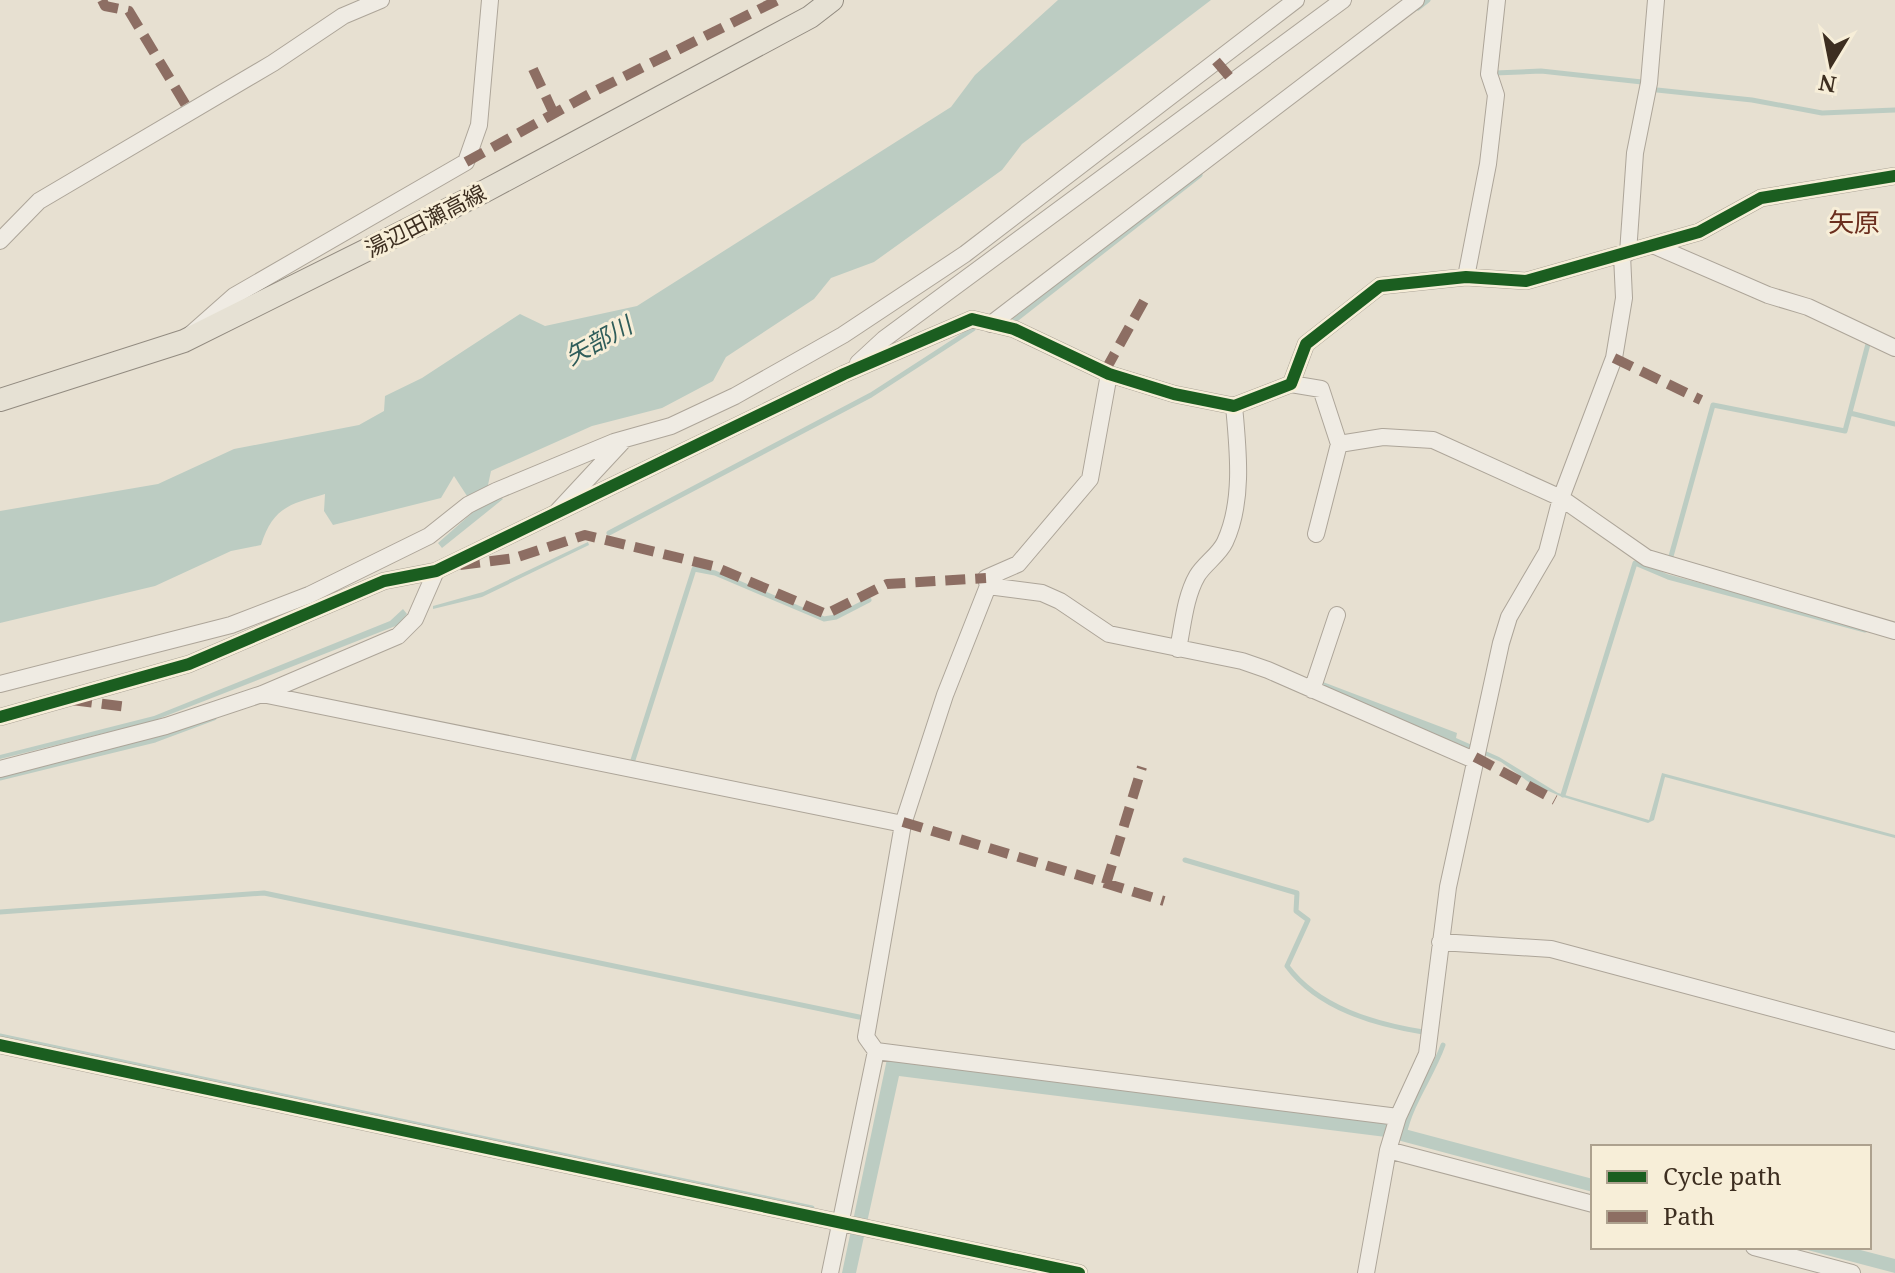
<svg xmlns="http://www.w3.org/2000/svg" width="1895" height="1273" font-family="'Noto Serif','Noto Sans JP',serif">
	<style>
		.water { fill: #bcccc2 }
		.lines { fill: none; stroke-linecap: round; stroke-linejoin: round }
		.stream { stroke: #bcccc2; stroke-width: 5 }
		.minor-casing { stroke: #ada599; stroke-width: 18 }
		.major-casing { stroke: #928b80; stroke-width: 24 }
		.minor { stroke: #efebe3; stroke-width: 16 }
		.major { stroke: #e6e1d4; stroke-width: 22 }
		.quiet { stroke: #8d6e63; stroke-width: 10; stroke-dasharray: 20 10; stroke-linecap: butt }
		.cycleway-casing { stroke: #f7eed8; stroke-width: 17 }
		.cycleway { stroke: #1b5e20; stroke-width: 12 }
		.labels { text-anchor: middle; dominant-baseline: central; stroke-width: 6; stroke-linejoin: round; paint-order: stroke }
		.street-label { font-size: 22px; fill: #3d2e20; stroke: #f7eed8 }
		.water-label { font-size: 24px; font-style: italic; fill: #2f5d5a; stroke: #f7eed8 }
		.quarter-label { font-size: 26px; fill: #6b2e1e; stroke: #f7eed8 }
	</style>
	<rect width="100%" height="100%" fill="#e7e0d1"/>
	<!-- water -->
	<path class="water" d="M1058,0h153l-189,144 -20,26 -128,92 -43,16 -17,21 -88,58 -13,24 -51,27 -70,18 -101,45 -3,14 15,14 -61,49 -4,-5 34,-30 -5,-17 -13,-20 -13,22 -108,27 -9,-14 1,-17c-35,10 -52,13 -64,51l-30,6 -76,35 -155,37v-112l158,-27 76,-35 125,-24 25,-14 1,-15 37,-18 98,-64 25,12 92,-20 314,-199 24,-32z
		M588,542l1,3 -107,52 -49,12v-3l50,-14z
		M403,609l4,5 -9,11 -245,96 -153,38v-4l154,-39 236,-95z
		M1323,682l134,51 -1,5 43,19 59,36 91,27 13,-47 233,62v3l-230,-61 -11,43 -6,3 -88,-27 -30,-13 -29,-21 -179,-76z
		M887,1059l495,64 211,56v13l-207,-55 -487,-61 -43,197h-14z
		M1796,1247h53l46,12v14z"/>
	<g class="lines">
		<!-- stream -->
		<path class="stream" d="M1418,8l10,-8
			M1495,73l46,-2 101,11
			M1657,90l95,10 70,13 73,-3
			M1015,320l185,-145
			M1850,413l45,11
			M609,533l262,-138 102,-66
			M1670,560l43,-155 132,26 23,-87
			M633,760l61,-191 21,4 109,46 12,-2 33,-17
			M0,778l155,-38 59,-22
			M1563,795l72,-232 33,14 197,53
			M1185,860l112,33 -1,18 12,9 -21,46c31,42 87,58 136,66
			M0,912l264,-19 595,124
			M0,1036l812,172
			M1404,1135c7,-33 28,-59 39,-90"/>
		<defs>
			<path id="minor" d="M0,241l39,-40 234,-138 70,-47 38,-16
				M1655,246l113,49 40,12 87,41
				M1628,253l7,-100 14,-70 7,-83
				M1466,277l22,-113 8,-69 -7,-21 8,-74
				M991,324l425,-324
				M191,334l43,-38 232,-134 13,-37 11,-125
				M858,363l26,-24 459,-339
				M1291,384l15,-40 74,-58 86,-9 60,4 173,-49 62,-34 134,-22
				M556,513l66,-71
				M1316,534l23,-90
				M988,586l54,7 18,8 49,33 133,27 26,9 206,90
				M1178,649c5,-24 7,-52 19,-73 7,-12 22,-21 28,-34 19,-41 13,-93 9,-136
				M0,684l231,-59 78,-30 120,-59 39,-31 28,-14 118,-49 57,-16 64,-30 108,-61 122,-81 331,-254
				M1312,690l25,-75
				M262,694l641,130
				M0,717l189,-53 195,-83 52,-10 408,-197 128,-55 42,10 95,45 65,20 60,12 57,-22 30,5 18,55 44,-7 50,3 128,58 86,60 248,73
				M0,769l166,-43 96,-32 136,-58 17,-17 21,-48
				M1440,942l111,7 344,92
				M0,1045l1079,228
				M876,1051l522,66
				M1388,1150l205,54
				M1754,1247l98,26
				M830,1273l46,-222 -10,-14 37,-213 42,-129 43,-109 -2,-8 32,-14 72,-85 19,-105
				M1366,1273l22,-123 10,-33 29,-63 21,-167 53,-244 8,-26 38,-65 14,-54 53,-140 10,-60 -2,-43"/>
			<path id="major" d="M0,400l184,-59 301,-150 325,-174 22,-17"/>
		</defs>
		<!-- minor casing -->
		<use href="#minor" class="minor-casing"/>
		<!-- major casing -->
		<use href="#major" class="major-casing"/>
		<!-- minor -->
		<use href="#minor" class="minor"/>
		<!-- major -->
		<use href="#major" class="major"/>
		<!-- quiet -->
		<path class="quiet" d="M102,0l3,6 24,5 61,101
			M1216,61l18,21
			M533,69l21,45
			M466,162l129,-71 183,-91
			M1614,358l87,42
			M1105,371l40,-72
			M460,565l55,-7 70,-23 128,31 113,48 61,-30 99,-6
			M72,700l56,7
			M1475,757l80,43
			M903,822l261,79
			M1106,884l36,-117"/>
		<defs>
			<path id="cycleway" d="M0,717l189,-53 195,-83 52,-10 408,-197 128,-55 42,10 95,45 65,20 60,12 57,-22 15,-40 74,-58 86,-9 60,4 173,-49 62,-34 134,-22
				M0,1045l1079,228"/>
		</defs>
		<!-- cycleway casing -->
		<use href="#cycleway" class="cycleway-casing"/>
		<!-- cycleway -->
		<use href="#cycleway" class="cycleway"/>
	</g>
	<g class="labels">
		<!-- street labels -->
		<g class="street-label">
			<text transform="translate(425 220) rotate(-27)">湯辺田瀬高線</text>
		</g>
		<!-- water labels -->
		<g class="water-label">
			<text transform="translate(598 340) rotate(-29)">矢部川</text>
		</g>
		<!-- quarter labels -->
		<g class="quarter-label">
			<text x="1854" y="222">矢原</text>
		</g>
	</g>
	<!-- legend -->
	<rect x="1591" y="1145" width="280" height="104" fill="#f7eed8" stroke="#ada18e" stroke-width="2"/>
	<rect x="1607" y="1171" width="40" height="12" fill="#1b5e20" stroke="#ada18e" stroke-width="2"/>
	<text x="1663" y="1185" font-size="24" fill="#3d2e20">Cycle path</text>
	<rect x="1607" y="1211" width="40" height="12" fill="#8d6e63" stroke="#ada18e" stroke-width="2"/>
	<text x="1663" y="1225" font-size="24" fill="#3d2e20">Path</text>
	<!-- north arrow -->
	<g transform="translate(1831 64) rotate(190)" stroke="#f7eed8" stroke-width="6" paint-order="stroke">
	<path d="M0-6L14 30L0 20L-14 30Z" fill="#3d2e20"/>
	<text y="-12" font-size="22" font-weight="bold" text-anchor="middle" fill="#3d2e20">N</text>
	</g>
</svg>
